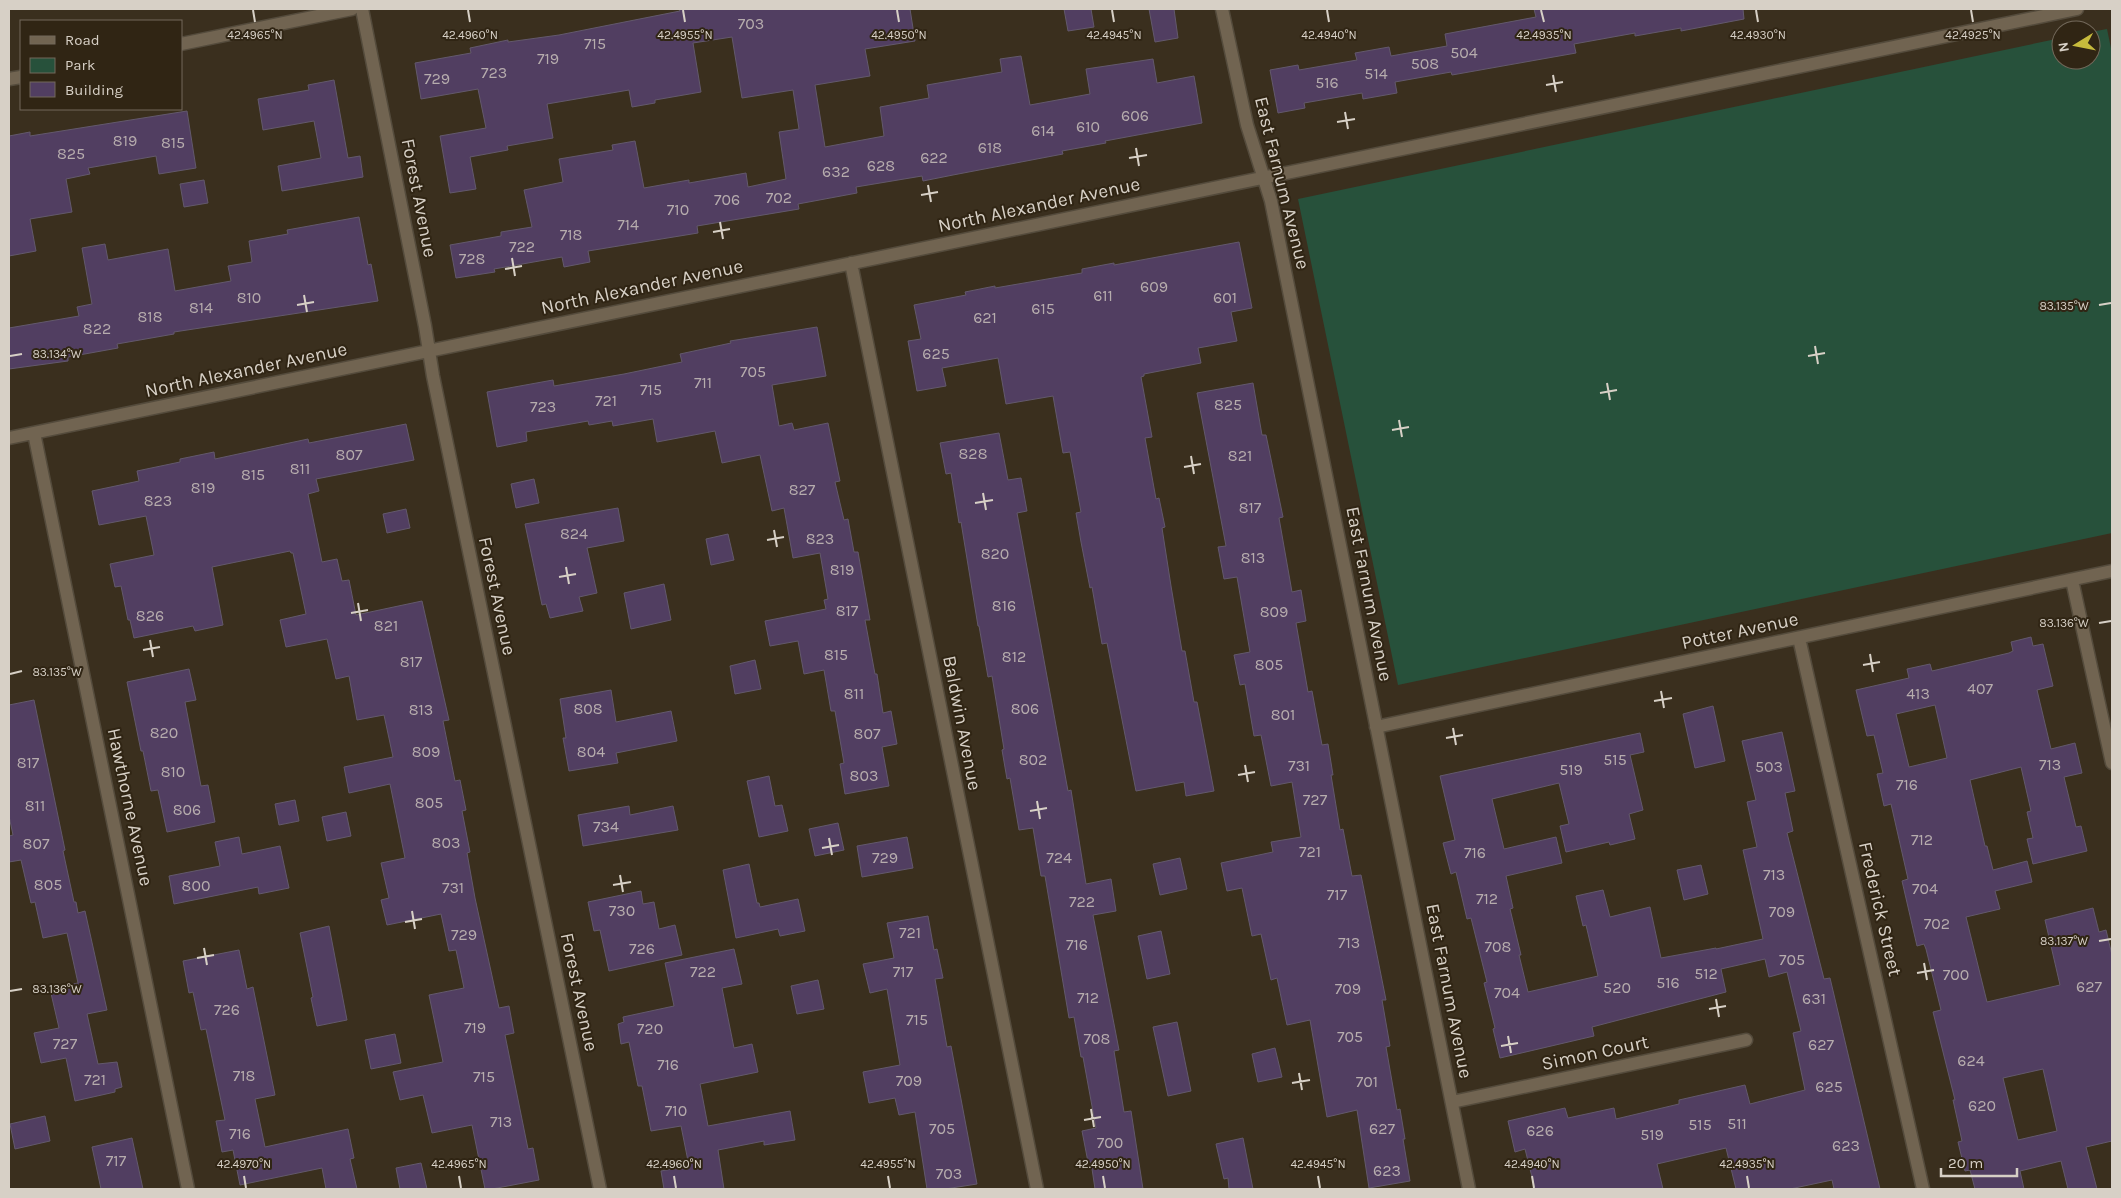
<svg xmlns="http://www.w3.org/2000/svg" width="2121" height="1198" font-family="Karla,sans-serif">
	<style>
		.green { fill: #27513b }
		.building { fill: #513e61; stroke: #63596c; fill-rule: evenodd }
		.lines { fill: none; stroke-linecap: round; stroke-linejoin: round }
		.minor-casing { stroke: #544b3c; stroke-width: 15 }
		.minor { stroke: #716451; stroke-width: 12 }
		.ticks { fill: none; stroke: #d7d0c6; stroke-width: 2 }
		.labels { text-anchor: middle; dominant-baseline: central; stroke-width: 4; stroke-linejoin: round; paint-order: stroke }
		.number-label { font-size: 16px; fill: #b6acad }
		.street-label { font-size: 19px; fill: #d7d0c6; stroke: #302514 }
		.ticks-label { font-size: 12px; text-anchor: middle; fill: #d7d0c6; stroke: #302514; stroke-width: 4; stroke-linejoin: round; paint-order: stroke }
	</style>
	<rect width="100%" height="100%" fill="#3a2f1e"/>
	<!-- green -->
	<path class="green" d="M2107,29l5,24v480l-714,152 -100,-486 763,-161v22h30v-28z"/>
	<!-- building -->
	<path class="building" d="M679,9h231l5,32 -50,8 5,27 -55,9 10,62 59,-11 -4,-29 49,-9 -2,-13 75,-13 -2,-13 21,-3 9,49 60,-11 -4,-25 67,-10 4,24 37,-7 8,47 -97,18 1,2 -44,8 1,3 -110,21 -30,6 -1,-5 -66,11 1,6 -59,11 1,5 -102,17 1,7 -110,18 2,11 -26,5 -2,-10 -68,12 1,3 -39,6 -6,-33 51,-9v-4l31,-5 -8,-37 39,-8 -4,-23 54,-9 -1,-5 23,-4 9,47 45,-8v3l57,-10 2,14 38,-8 -7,-47 20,-3 -6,-39 -51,8 -10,-61 -39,6 8,49 -46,8v3l-23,4 -3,-17 -82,14 6,34 -46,8 1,4 -38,7 6,32 -26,4 -10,-57 46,-8 -8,-39 -57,10 -6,-36 56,-10 -1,-5 38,-8v2l51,-7 121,-24z
		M1064,9h27l3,18 -26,4z
		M1149,9h25l4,29 -23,4z
		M1534,9h209l1,10 -63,12v-3l-46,8v-3l-61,11 2,9 -124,22 -1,-3 -56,10 2,11 -34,6 -1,-6 -58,10 1,5 -27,5 -8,-43 28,-5 1,5 58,-10 -2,-7 34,-6 2,9 56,-10 -2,-12 91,-17z
		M334,80l14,78 12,-2 3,21 -81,14 -4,-25 43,-8 -7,-37 -51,9 -5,-31 51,-9 -1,-5z
		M187,111l9,57 -37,6 -3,-18 -68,12 2,6 -24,5 6,33 -42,7 6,32 -27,5v-120l21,-4v4z
		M204,180l4,23 -24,4 -4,-23z
		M359,217l9,48 3,-1 7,37 -204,31v2l-57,10 1,4 -50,9v4l-59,8v-41l70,-12 -2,-9 15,-3 -10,-56 23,-4 3,16 60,-11 7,42 56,-10 -3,-15 24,-4 -3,-21 39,-7 -1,-4z
		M1239,242l13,66 -21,4 6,29 -39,7 3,15 -57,11v2l-3,1 11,60 -7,1 11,61 3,-1 6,29 -3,1 9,58 11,65h3l9,51h3l17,89 -28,5 -2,-14 -48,9 -29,-148 -5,1 -10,-57 -2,1 -9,-46 -5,-29 5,-1 -11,-60 -7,1 -10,-57 -47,8 -8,-46 -56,10 4,18 -29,5 -9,-50 13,-2 -7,-34 52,-10 -1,-3 30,-6v2l87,-15v-4l32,-6v2z
		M817,327l9,49 -54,9 7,41 13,-3 2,7 34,-7 12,58 -5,1 9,38 4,-1 6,33h4l12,68h-5l10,54h2l6,39 8,-2 6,33 -15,3 7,39 -44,8 -5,-30 4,-1 -9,-52h-4l-7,-41 -20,4 -6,-33 -28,5 -5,-25 61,-12 -2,-9 4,-1 -8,-46 -27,5 -9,-50 -12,3 -12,-56 -38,8 -7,-32 -58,11 -4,-23 -40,7 -1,-5 -23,4 -1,-4 -62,11 1,9 -30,6 -10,-55 66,-12 1,6 70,-12 58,-12 -2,-8 51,-11 -1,-2z
		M1253,383l9,52h4l17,82 -4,1 13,74 9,-2 5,31 -10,2 12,69 4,-1 10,54 6,-1 5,31h-2l9,55 3,-1 9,47 9,-1 25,125h-4l8,46 -4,1 11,63 3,-1 5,30h-2l7,42 -41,7 -12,-78 -30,7 -17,-97 -23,5 -10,-47 -6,2 -10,-46 -9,2 -10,-48 -15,3 -6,-28 52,-11 -2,-10 30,-5 -9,-55 -21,4 -10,-51 -7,1 -9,-52 -5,1 -6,-30 16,-3 -13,-75 -13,2 -6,-32 8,-1 -29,-153z
		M406,424l8,36 -98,19 3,12 -11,3 14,68 15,-3 5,22 7,-1 7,35 66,-14 27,119 -6,1 12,60 5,-1 6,30 -4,1 8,41 -3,1 8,45 24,110 10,-2 5,27 -9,2 23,114 5,-1 6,32 -47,9h-7l-13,-64 -40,8 -9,-38 -23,5 -7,-28 50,-10 -14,-67 35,-7 -8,-38 -7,1 -8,-37 -54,11 -6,-25 8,-2 -8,-35 24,-5 -15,-74 -41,9 -5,-26 49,-10 -9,-42 -27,5 -8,-44 -13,3 -9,-40 -41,8 -6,-27 26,-6 -13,-61h-2l-1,-2 -78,16 11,58 -28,6 -2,-5 -59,12 -4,-18h-2l-7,-34 -6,1 -5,-23 44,-9 -8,-39 -47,9 -7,-34 47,-10 -2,-10 43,-9v-3l34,-7 1,7 93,-20 1,4z
		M999,433l9,47 13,-2 6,33 -10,2 51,278 3,-1 15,94 25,-5 5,32 -23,4 26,135 -5,1 10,61 7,-1 12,78h-48l-4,-27h-3l-6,-31 14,-3 -13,-71h-2l-7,-40 -5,1 -24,-142h-4l-8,-48 -14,2 -9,-52 -3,1 -5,-29 2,-1 -12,-73 -4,1 -9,-51h-1l-17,-104 -2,1 -8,-50 -5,1 -6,-31z
		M534,479l5,24 -23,5 -5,-24z
		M618,508l6,33 -37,7 10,45 -18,4 4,14 -33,7 -4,-14 -4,1 -17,-81z
		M406,509l4,19 -23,5 -4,-19z
		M728,534l6,26 -23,5 -5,-26z
		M664,584l7,36 -40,9 -7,-36z
		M2031,637l2,9 10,-2 10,42 -16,4 14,59 24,-6 7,30 -18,4 12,50 5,-1 6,25 -54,13 -6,-25 6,-1 -6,-26 4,-1 -10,-44 -51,13 15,66h2l6,24 34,-9 5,21 -37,9 5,18 -34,8 21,85 73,-17 -15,-65 48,-12 6,24 7,-2 6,25v186l-26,6 11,42h-29l-7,-28 -41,10 4,18h-49l-5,-19 -5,1 -7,-29 4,-1 -9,-41h2l-22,-88 8,-2 -15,-61 -2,-5 -7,2 -15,-65 6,-2 -17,-75 -7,2 -7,-32 6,-1 -9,-38 -7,1 -11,-46 53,-12 -2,-9 23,-5 2,7 77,-18 4,-2 -2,-9zM1935,705l12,53 -38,9 -13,-53zM2043,1069l14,62 -39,9 -15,-62z
		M755,660l6,29 -26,5 -5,-28z
		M189,669l7,31 -11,2 16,84 7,-1 7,37 -48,10 -9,-42 -7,1 -8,-40h-2l-14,-69z
		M611,690l5,32 55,-11 6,30 -61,12 2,10 -49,8 -6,-33h3l-6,-39z
		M34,700l31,150 -2,1 11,51h2l2,11 7,-2 22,99 -20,4 11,50 19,-2 5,25 -7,2v3l-40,9 -9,-43 -25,5 -7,-30 25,-5 -9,-39 28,-6 -11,-50 -24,5 -8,-36 -4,1 -10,-43 -12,2v-26l4,-1 -4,-19v-111z
		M1713,706l12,55 -30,7 -12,-54z
		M1782,732l13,59 -10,2 8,38 -6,2 37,146 6,-1 50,211h-46l-2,-9 -42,9h-54l-10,-41 -69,16 6,25h-128l-10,-40 -10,3 -7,-31 57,-13 3,10 46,-10 2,11 63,-15v-4l66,-15 5,19 55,-14 -12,-57 8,-2 -14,-59 -18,5 -4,-18 -44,10 5,23 -134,35 2,9 -94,22 -7,-29 2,-1 -11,-45 3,-1 -16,-64 -4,1 -11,-47 -5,2 -8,-31 12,-3 -15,-64 200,-43 4,19 -14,3 13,55 -14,4 6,25 -25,6 -1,-3 -43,10 -6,-26 9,-2 -10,-41 -67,16 12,50 52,-12 6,26 -56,13 7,32 -3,1 11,46h-2l9,37 70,-16 -12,-51 -3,1 -7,-30 27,-6 7,27 40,-10 11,51 55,-10v1l47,-10 -20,-89 14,-3 -10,-45 9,-2 -14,-59z
		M769,776l6,30 7,-1 6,26 -29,6 -12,-56z
		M295,800l4,21 -20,4 -4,-21z
		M629,806l1,9 43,-9 5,24 -95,16 -5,-31z
		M346,812l5,24 -24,5 -5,-24z
		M838,823l6,27 -29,6 -6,-27z
		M239,837l3,17 38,-8 9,42 -30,6 -1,-7 -84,17 -5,-28 51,-10 -5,-24z
		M907,837l6,31 -51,9 -5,-31z
		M1180,858l7,31 -27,6 -7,-31z
		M749,864l8,39h2l1,4 38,-8 7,32 -25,5 -2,-7 -42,9 -13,-68z
		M1701,865l7,29 -24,6 -7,-30z
		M641,891l2,13 11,-2 5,27 16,-4 7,30 -73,16 -9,-41 -6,1 -6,-29z
		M928,916l6,34 3,-1 6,29 -8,1 12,68 4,-1 26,138 -32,5h-18l-12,-77 -16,3 -4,-17 -26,5 -6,-31 37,-7 -13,-76 -17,4 -7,-29 31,-6 -7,-35z
		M329,926l18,94 -30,6 -6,-28 2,-1 -13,-64z
		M1161,931l9,43 -23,5 -9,-43z
		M734,949l8,35 -20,4 12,60 18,-4 6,28 -58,12 8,42 82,-15 5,29 -31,5v-4l-46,9 6,39h-60l-3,-18 28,-5 -8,-40 -30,5 -9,-45h-4l-9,-44 -8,2 -3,-20 6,-2 -1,-5 51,-11 -9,-43z
		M239,950l8,39 6,-2 22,108 -20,4 10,48 83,-18 6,29 -4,1 7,30h-31l-4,-21 -82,17 -7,-35 -11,2 -6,-31 9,-1 -19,-91 -5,1 -8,-38 -4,1 -6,-32z
		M818,980l6,29 -27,5 -6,-28z
		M1177,1022l14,69 -23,5 -15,-69z
		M395,1034l6,29 -30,6 -6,-29z
		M1275,1048l7,29 -24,5 -6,-28z
		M45,1116l5,25 -35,8 -5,-25z
		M132,1138l11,51h-42l-9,-42z
		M1243,1138l10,51h-24l-1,-11 -4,1 -8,-35z
		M421,1163l6,26h-27l-4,-21z"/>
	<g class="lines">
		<defs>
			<path id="minor" d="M362,9l63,317 8,50 167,813
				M1222,9l25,116 24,76 198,988
				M181,44l171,-35
				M9,79l12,-2
				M851,263l186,926
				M34,433l154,756
				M9,438l2068,-429
				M2072,580l40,183
				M1799,638l124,551
				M1376,727l736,-156
				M1452,1102l294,-62"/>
		</defs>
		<!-- minor casing -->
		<use href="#minor" class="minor-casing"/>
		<!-- minor -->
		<use href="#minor" class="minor"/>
	</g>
	<!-- ticks -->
	<path class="ticks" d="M253,10l2,12M468,10l2,12M683,10l2,12M897,10l2,12M1112,10l2,12M1327,10l2,12M1541,10l3,12M1756,10l2,12M1971,10l2,12M1553,75l3,17M1546,85l17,-3M1345,112l3,17M1337,122l18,-3M1136,148l3,18M1129,158l18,-3M928,185l3,17M921,195l17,-3M720,222l3,17M713,232l17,-3M512,258l3,18M505,269l17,-3M304,295l3,17M297,305l17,-3M2099,305l12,-2M1815,346l3,18M10,356l12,-2M1808,356l17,-3M1607,383l3,17M1600,393l17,-3M1399,420l3,17M1392,430l17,-3M1191,456l3,18M1184,467l17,-3M983,493l3,17M975,503l18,-3M774,530l3,17M767,540l17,-3M566,567l3,17M559,577l17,-3M358,603l3,18M351,613l17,-3M2099,623l12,-2M150,640l3,17M143,650l17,-3M1870,654l3,18M1863,665l17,-3M10,674l12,-3M1661,691l3,17M1654,701l18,-3M1453,728l3,17M1446,738l17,-3M1245,765l3,17M1238,775l17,-3M1037,801l3,18M1030,811l17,-3M829,838l3,17M822,848l17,-3M620,875l3,17M613,885l18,-3M412,911l3,18M405,922l17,-3M2099,941l12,-2M204,948l3,17M197,958l17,-3M1924,963l3,17M1917,973l17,-3M10,991l12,-2M1716,999l3,18M1709,1009l17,-3M1508,1036l3,17M1501,1046l17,-3M1299,1073l3,17M1292,1083l18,-3M1091,1109l3,18M1084,1120l17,-3M244,1176l2,12M459,1176l2,12M674,1176l2,12M888,1176l2,12M1103,1176l2,12M1318,1176l2,12M1532,1176l2,12M1747,1176l2,12"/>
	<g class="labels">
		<!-- number labels -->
		<g class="number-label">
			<text x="751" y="23">703</text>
			<text x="595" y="43">715</text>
			<text x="1464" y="52">504</text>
			<text x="548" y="58">719</text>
			<text x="1425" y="63">508</text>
			<text x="494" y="72">723</text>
			<text x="1376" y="73">514</text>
			<text x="437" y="78">729</text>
			<text x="1327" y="82">516</text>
			<text x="1135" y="115">606</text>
			<text x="1088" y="126">610</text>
			<text x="1043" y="130">614</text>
			<text x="125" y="140">819</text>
			<text x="173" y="142">815</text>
			<text x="990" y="147">618</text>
			<text x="71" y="153">825</text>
			<text x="934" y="157">622</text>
			<text x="881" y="165">628</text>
			<text x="836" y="171">632</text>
			<text x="779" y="197">702</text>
			<text x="727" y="199">706</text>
			<text x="678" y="209">710</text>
			<text x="628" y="224">714</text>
			<text x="571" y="234">718</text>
			<text x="522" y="246">722</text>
			<text x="472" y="258">728</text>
			<text x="1154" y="286">609</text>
			<text x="1103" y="295">611</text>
			<text x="249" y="297">810</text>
			<text x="1225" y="297">601</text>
			<text x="201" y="307">814</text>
			<text x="1043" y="308">615</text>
			<text x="150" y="316">818</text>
			<text x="985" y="317">621</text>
			<text x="97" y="328">822</text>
			<text x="936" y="353">625</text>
			<text x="753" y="371">705</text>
			<text x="703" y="382">711</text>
			<text x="651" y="389">715</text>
			<text x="606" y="400">721</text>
			<text x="1228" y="404">825</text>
			<text x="543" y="406">723</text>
			<text x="973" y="453">828</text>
			<text x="349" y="454">807</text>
			<text x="1240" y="455">821</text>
			<text x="300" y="468">811</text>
			<text x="253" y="474">815</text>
			<text x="203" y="487">819</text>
			<text x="802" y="489">827</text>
			<text x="158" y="500">823</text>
			<text x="1250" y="507">817</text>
			<text x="574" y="533">824</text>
			<text x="820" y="538">823</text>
			<text x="995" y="553">820</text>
			<text x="1253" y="557">813</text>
			<text x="842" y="569">819</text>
			<text x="1004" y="605">816</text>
			<text x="847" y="610">817</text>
			<text x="1274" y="611">809</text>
			<text x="150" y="615">826</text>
			<text x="386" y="625">821</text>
			<text x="836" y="654">815</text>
			<text x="1014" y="656">812</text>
			<text x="411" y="661">817</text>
			<text x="1269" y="664">805</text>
			<text x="1980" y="688">407</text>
			<text x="854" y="693">811</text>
			<text x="1918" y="693">413</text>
			<text x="588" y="708">808</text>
			<text x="1025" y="708">806</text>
			<text x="421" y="709">813</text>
			<text x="1283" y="714">801</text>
			<text x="164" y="732">820</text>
			<text x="867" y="733">807</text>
			<text x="426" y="751">809</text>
			<text x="591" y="751">804</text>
			<text x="1033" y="759">802</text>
			<text x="1615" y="759">515</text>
			<text x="28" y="762">817</text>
			<text x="2050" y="764">713</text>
			<text x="1299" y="765">731</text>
			<text x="1769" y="766">503</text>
			<text x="1571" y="769">519</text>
			<text x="173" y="771">810</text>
			<text x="864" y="775">803</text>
			<text x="1907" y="784">716</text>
			<text x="1315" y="799">727</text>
			<text x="429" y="802">805</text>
			<text x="35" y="805">811</text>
			<text x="187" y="809">806</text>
			<text x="606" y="826">734</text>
			<text x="1922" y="839">712</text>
			<text x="446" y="842">803</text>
			<text x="36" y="843">807</text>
			<text x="1310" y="851">721</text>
			<text x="1475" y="852">716</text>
			<text x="885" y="857">729</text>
			<text x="1059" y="857">724</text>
			<text x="1774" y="874">713</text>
			<text x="48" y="884">805</text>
			<text x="196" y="885">800</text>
			<text x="453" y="887">731</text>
			<text x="1925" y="888">704</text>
			<text x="1337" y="894">717</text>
			<text x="1487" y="898">712</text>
			<text x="1082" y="901">722</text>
			<text x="622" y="910">730</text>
			<text x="1782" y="911">709</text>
			<text x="1937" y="923">702</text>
			<text x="910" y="932">721</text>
			<text x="464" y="934">729</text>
			<text x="1349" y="942">713</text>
			<text x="1077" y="944">716</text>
			<text x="1498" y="946">708</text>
			<text x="642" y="948">726</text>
			<text x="1792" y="959">705</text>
			<text x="703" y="971">722</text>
			<text x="903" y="971">717</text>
			<text x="1706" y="973">512</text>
			<text x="1956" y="974">700</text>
			<text x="1668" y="982">516</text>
			<text x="2089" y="986">627</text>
			<text x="1617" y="987">520</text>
			<text x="1348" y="988">709</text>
			<text x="1507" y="992">704</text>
			<text x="1088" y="997">712</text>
			<text x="1814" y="998">631</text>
			<text x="227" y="1009">726</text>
			<text x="917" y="1019">715</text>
			<text x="475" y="1027">719</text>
			<text x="650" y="1028">720</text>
			<text x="1350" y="1036">705</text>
			<text x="1097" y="1038">708</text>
			<text x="65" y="1043">727</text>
			<text x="1821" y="1044">627</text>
			<text x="1971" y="1060">624</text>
			<text x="668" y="1064">716</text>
			<text x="244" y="1075">718</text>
			<text x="484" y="1076">715</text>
			<text x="95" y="1079">721</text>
			<text x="909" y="1080">709</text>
			<text x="1367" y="1081">701</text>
			<text x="1829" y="1086">625</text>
			<text x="1982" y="1105">620</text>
			<text x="676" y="1110">710</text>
			<text x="501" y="1121">713</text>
			<text x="1737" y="1123">511</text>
			<text x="1700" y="1124">515</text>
			<text x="942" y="1128">705</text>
			<text x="1382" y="1128">627</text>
			<text x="1540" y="1130">626</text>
			<text x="240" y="1133">716</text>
			<text x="1652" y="1134">519</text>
			<text x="1110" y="1142">700</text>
			<text x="1846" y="1145">623</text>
			<text x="116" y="1160">717</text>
			<text x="1387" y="1170">623</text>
			<text x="949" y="1173">703</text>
		</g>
		<!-- street labels -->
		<g class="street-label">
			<text transform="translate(1282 183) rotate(76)">East Farnum Avenue</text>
			<text transform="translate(419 198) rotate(79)">Forest Avenue</text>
			<text transform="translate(1039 205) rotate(-12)">North Alexander Avenue</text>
			<text transform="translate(642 287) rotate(-12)">North Alexander Avenue</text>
			<text transform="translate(246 370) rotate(-12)">North Alexander Avenue</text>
			<text transform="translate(1369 594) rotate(79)">East Farnum Avenue</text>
			<text transform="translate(497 596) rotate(78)">Forest Avenue</text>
			<text transform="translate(1740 631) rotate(-12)">Potter Avenue</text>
			<text transform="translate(962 723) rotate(79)">Baldwin Avenue</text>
			<text transform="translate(130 807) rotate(78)">Hawthorne Avenue</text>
			<text transform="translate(1880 909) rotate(77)">Frederick Street</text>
			<text transform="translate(1449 991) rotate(79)">East Farnum Avenue</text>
			<text transform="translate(579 992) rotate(78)">Forest Avenue</text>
			<text transform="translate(1595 1053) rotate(-12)">Simon Court</text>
		</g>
	</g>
	<g class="ticks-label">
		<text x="255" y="39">42.4965°N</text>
		<text x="470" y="39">42.4960°N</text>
		<text x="685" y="39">42.4955°N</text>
		<text x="899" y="39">42.4950°N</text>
		<text x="1114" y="39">42.4945°N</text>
		<text x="1329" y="39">42.4940°N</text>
		<text x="1544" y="39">42.4935°N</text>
		<text x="1758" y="39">42.4930°N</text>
		<text x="1973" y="39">42.4925°N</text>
		<text x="2064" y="310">83.135°W</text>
		<text x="57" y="358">83.134°W</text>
		<text x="2064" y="627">83.136°W</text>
		<text x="57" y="676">83.135°W</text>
		<text x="2064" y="945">83.137°W</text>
		<text x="57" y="993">83.136°W</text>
		<text x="244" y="1168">42.4970°N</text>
		<text x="459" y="1168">42.4965°N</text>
		<text x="674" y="1168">42.4960°N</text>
		<text x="888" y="1168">42.4955°N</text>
		<text x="1103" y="1168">42.4950°N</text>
		<text x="1318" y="1168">42.4945°N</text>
		<text x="1532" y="1168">42.4940°N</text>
		<text x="1747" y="1168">42.4935°N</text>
	</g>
	<!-- border -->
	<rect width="2121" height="1198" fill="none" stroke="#d7d0c6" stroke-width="20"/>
	<!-- legend -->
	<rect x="20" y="20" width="162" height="90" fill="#302514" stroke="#73695b"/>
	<rect x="30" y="36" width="25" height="8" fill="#716451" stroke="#73695b"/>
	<text x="65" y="45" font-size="15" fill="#d7d0c6">Road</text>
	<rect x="30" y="58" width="25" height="15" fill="#27513b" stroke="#73695b"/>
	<text x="65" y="70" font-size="15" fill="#d7d0c6">Park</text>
	<rect x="30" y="82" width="25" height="15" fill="#513e61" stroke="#73695b"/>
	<text x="65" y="95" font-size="15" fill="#d7d0c6">Building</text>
	<!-- north arrow -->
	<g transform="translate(2076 45) rotate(260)"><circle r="24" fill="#302514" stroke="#73695b"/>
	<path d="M0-4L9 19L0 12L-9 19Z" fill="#c7bb3c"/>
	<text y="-8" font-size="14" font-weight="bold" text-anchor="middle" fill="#d7d0c6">N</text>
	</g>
	<!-- scale -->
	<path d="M1941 1168v8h76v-8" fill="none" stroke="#d7d0c6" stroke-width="2.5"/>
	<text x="1948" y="1168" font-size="15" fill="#d7d0c6" stroke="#302514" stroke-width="4" paint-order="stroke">20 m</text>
</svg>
